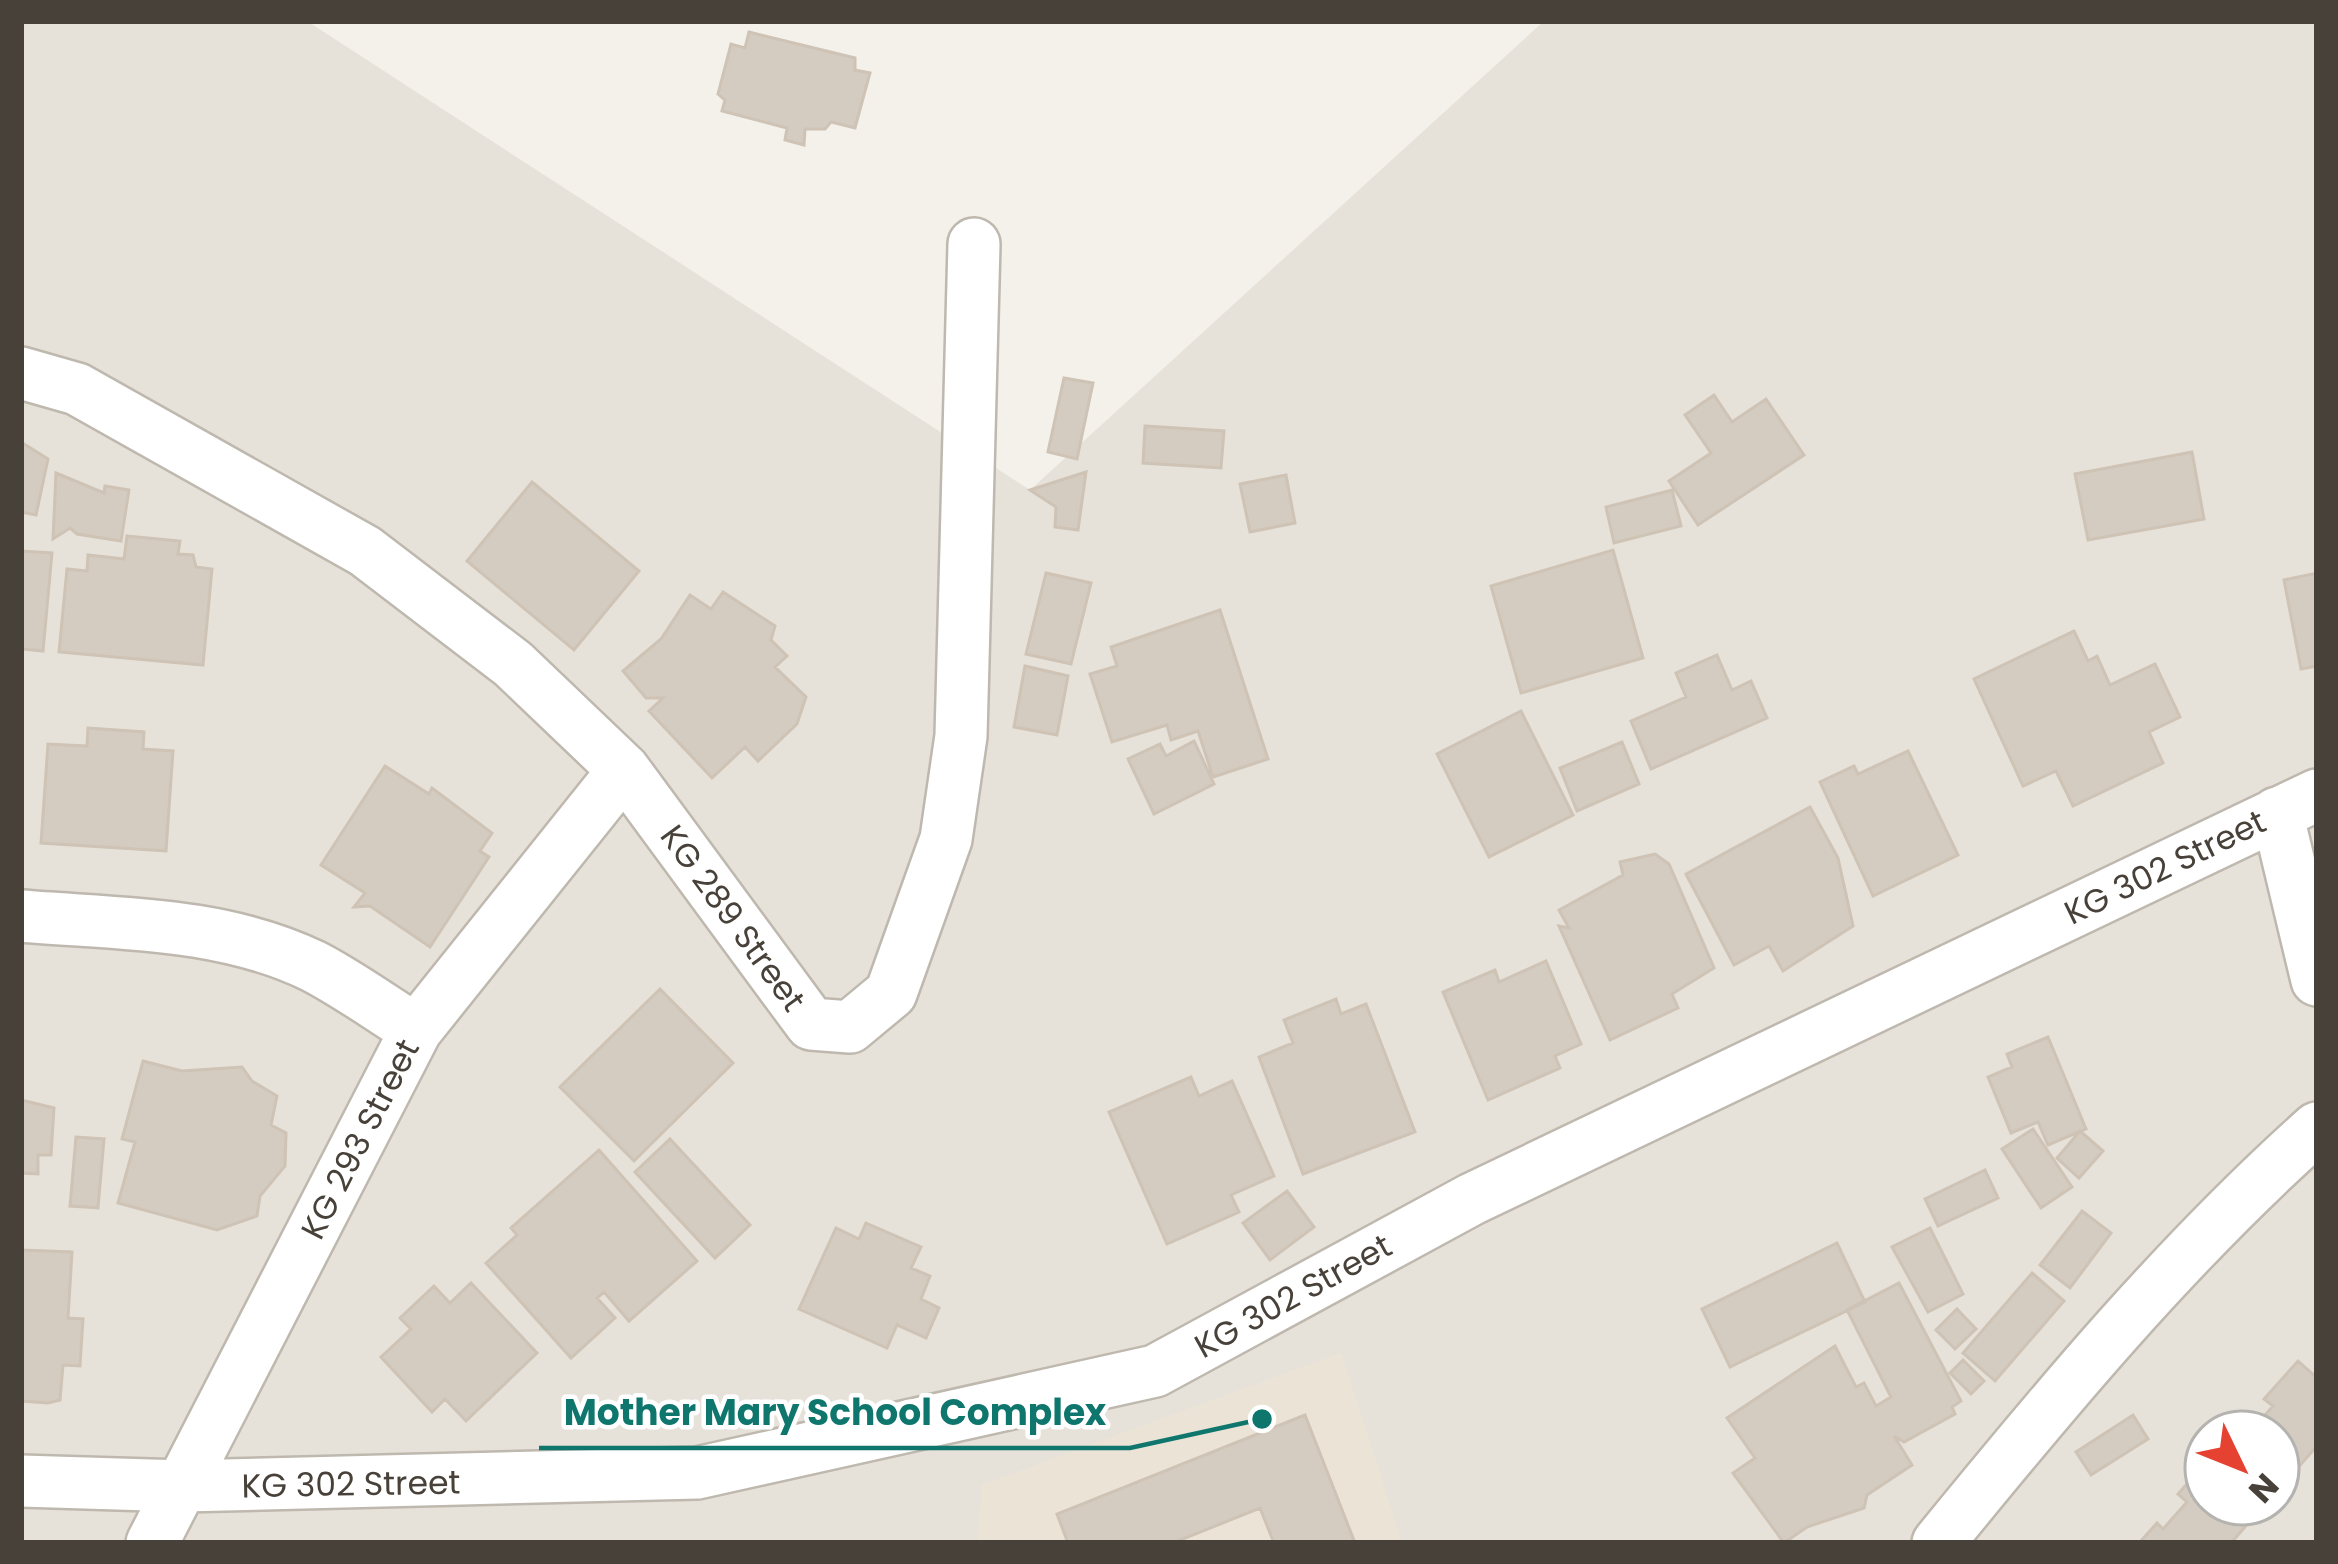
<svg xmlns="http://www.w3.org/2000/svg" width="2338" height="1564" font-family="Poppins,sans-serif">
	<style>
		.residential { fill: #e7e2d9; fill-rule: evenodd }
		.education { fill: #ebe4d6 }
		.building { fill: #d4ccc1; stroke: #cec3b5; stroke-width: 3 }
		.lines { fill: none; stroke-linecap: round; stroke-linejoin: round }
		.minor-casing { stroke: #beb8ae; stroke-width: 56 }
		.minor { stroke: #fff; stroke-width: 51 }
		.labels { text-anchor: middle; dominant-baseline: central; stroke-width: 9; stroke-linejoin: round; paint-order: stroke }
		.street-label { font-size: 33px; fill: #474139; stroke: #fff }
		.leader { fill: none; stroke: #0f766e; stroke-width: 4.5 }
		.callout-dot { fill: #0f766e; stroke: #fff; stroke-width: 4.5 }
		.callout-label { font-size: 36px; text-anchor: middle; font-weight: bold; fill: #0f766e; stroke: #fff; stroke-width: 9; stroke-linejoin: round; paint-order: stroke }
	</style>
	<rect width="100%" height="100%" fill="#f4f1eb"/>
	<!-- residential -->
	<path class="residential" d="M21,21h286l723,469 514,-469h773v1522h-2296zM2206,1432h72v72h-72z"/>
	<!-- education -->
	<path class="education" d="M1341,1353l61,190h-425l5,-58z"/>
	<!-- building -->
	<path class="building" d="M749,32l106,26v12l15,3 -15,55 -24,-6 -6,7h-20l-1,16 -19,-5 2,-12 -65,-17 3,-11 -7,-6 13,-50 14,4z
		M1064,378l29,5 -16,76 -29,-7z
		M1714,395l18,27 34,-23 38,56 -106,70 -29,-44 42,-28 -26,-38z
		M1145,426l79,5 -3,37 -78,-5z
		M21,442l27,17 -12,56 -15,-3z
		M2192,452l12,67 -116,21 -13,-66z
		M1086,472l-8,58 -23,-3 1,-20 -26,-17z
		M56,473l48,20 1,-7 24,4 -8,51 -44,-7 -7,-6 -17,11z
		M1286,475l9,48 -45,9 -10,-48z
		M532,482l107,89 -65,79 -107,-89z
		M1672,490l9,36 -67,17 -8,-36z
		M127,536l53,5 -2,13 15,1 3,12 16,2 -9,96 -144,-13 8,-83 20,2 1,-16 36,4z
		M1613,550l30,108 -122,35 -30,-107z
		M21,551l31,2 -9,98 -22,-2z
		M1046,573l45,10 -20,81 -45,-10z
		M2317,573v93l-16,3 -17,-89z
		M723,592l52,34 -4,14 16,16 -12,11 31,30 -9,27 -39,37 -13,-14 -33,31 -63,-67 14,-13h-17l-23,-27 38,-32 29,-44 21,14z
		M1220,610l48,149 -55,18 -15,-46 -27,9 -4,-15 -55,17 -22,-68 27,-8 -6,-19z
		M2074,631l14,30 9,-5 13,29 45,-21 25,53 -31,15 14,31 -90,43 -17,-35 -33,15 -49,-107z
		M1717,655l15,35 19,-9 16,37 -116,51 -20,-48 55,-24 -10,-24z
		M1025,666l43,10 -11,59 -43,-8z
		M1521,711l52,104 -84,42 -52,-103z
		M88,728l56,4 -1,17 30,2 -7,100 -125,-8 7,-99 39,2z
		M1194,741l20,43 -60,30 -26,-55 32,-15 6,12z
		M1622,742l17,42 -62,27 -17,-43z
		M1908,751l50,104 -85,41 -53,-114 34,-16 4,8z
		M385,766l44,28 3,-6 60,45 -12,18 9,6 -59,90 -60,-41 -16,1 11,-14 -44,-28z
		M1810,807l28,51 15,68 -70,45 -14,-25 -35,19 -48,-91z
		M1655,854l14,10 45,104 -42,26 6,14 -68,32 -51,-114 10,2 -10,-18 64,-35 -3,-13z
		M1546,961l35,83 -26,12 5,12 -72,32 -45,-108 52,-22 4,12z
		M660,989l73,74 -99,98 -74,-74z
		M1336,999l5,15 25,-10 49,128 -112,42 -44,-117 34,-14 -9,-23z
		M2048,1037l38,92 -38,16 -10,-23 -27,11 -23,-56 24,-10 -5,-13z
		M143,1061l39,10 60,-4 10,14 25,15 -6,29 15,8 -1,33 -25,30 -3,20 -40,14 -99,-27 17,-61 -13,-3z
		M1191,1077l8,19 33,-15 42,95 -43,19 8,17 -72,32 -58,-132z
		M21,1100l33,8 -3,47h-13v19l-17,-1z
		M2033,1129l39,58 -31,21 -39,-59z
		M2080,1131l23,20 -24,27 -22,-20z
		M76,1137l28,2 -6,69 -28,-2z
		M670,1139l80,86 -35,33 -80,-86z
		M599,1150l98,111 -68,60 -25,-29 -7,6 18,20 -44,40 -85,-95 31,-28 -6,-7z
		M1985,1170l13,28 -60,28 -13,-27z
		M1287,1191l27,36 -44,33 -27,-37z
		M2082,1211l29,22 -41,55 -30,-23z
		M866,1223l55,24 -10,21 19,8 -9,23 18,9 -13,30 -29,-13 -10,23 -88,-39 37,-81 23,11z
		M1930,1228l33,66 -35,18 -36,-65z
		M1837,1243l28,59 -135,65 -28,-58z
		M21,1250l51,2 -4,66 15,1 -3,47 -17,-1 -3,35 -12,3 -27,-2z
		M2032,1273l32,28 -69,80 -32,-28z
		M471,1283l66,70 -71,68 -21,-22 -13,13 -51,-55 30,-28 -11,-11 34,-32 16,17z
		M1899,1283l62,118 -9,6 3,7 -51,28 -10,-6 18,29 -45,30 -3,13 -57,19 -23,16 -51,-70 22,-15 -28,-40 108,-72 21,41 8,-4 12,23 15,-9 -44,-87z
		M1957,1309l19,20 -21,20 -19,-19z
		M1963,1360l21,21 -13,13 -21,-21z
		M2298,1361l19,17v68l-39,44v-58h-45l10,-11 10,8 20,-23 -9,-7z
		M1305,1415l50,128h-81l-14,-35 -87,35h-105l-11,-29z
		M2133,1415l15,24 -57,36 -15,-23z
		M2206,1462v42h59l-34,39h-92l18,-20 6,6 24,-27 -9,-8z"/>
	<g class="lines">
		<defs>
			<path id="minor" d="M21,373l56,16 288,162 148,113 111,106 187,254 39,3 41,-34 55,-154 15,-103 13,-492
				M2277,813l40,167
				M21,916c98,8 201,6 292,50 35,18 69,43 103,64
				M21,1481l162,5 514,-13 458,-102 317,-172 845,-404
				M152,1543l264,-513 208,-260
				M1938,1543c119,-146 238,-289 379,-415"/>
		</defs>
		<!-- minor casing -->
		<use href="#minor" class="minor-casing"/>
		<!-- minor -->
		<use href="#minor" class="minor"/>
	</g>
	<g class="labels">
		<!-- street labels -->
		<g class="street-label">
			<text transform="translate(2165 867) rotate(-26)">KG 302 Street</text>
			<text transform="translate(733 918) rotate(54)">KG 289 Street</text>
			<text transform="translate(360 1139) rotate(-63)">KG 293 Street</text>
			<text transform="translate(1293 1296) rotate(-29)">KG 302 Street</text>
			<text transform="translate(351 1484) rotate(-1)">KG 302 Street</text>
		</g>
	</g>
	<!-- callouts -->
	<path class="leader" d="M1262 1419L1130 1448H539"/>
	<circle class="callout-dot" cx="1262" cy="1419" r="12"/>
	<g class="callout-label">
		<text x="835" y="1425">Mother Mary School Complex</text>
	</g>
	<!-- border -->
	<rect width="2338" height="1564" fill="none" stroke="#474139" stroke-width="48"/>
	<!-- north arrow -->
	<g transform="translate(2242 1468) rotate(133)"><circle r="57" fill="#ffffff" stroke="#b5b3b0" stroke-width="3"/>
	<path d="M0-9L21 45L0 30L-21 45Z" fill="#e54231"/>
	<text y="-18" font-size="33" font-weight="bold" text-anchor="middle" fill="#474139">N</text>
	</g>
</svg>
